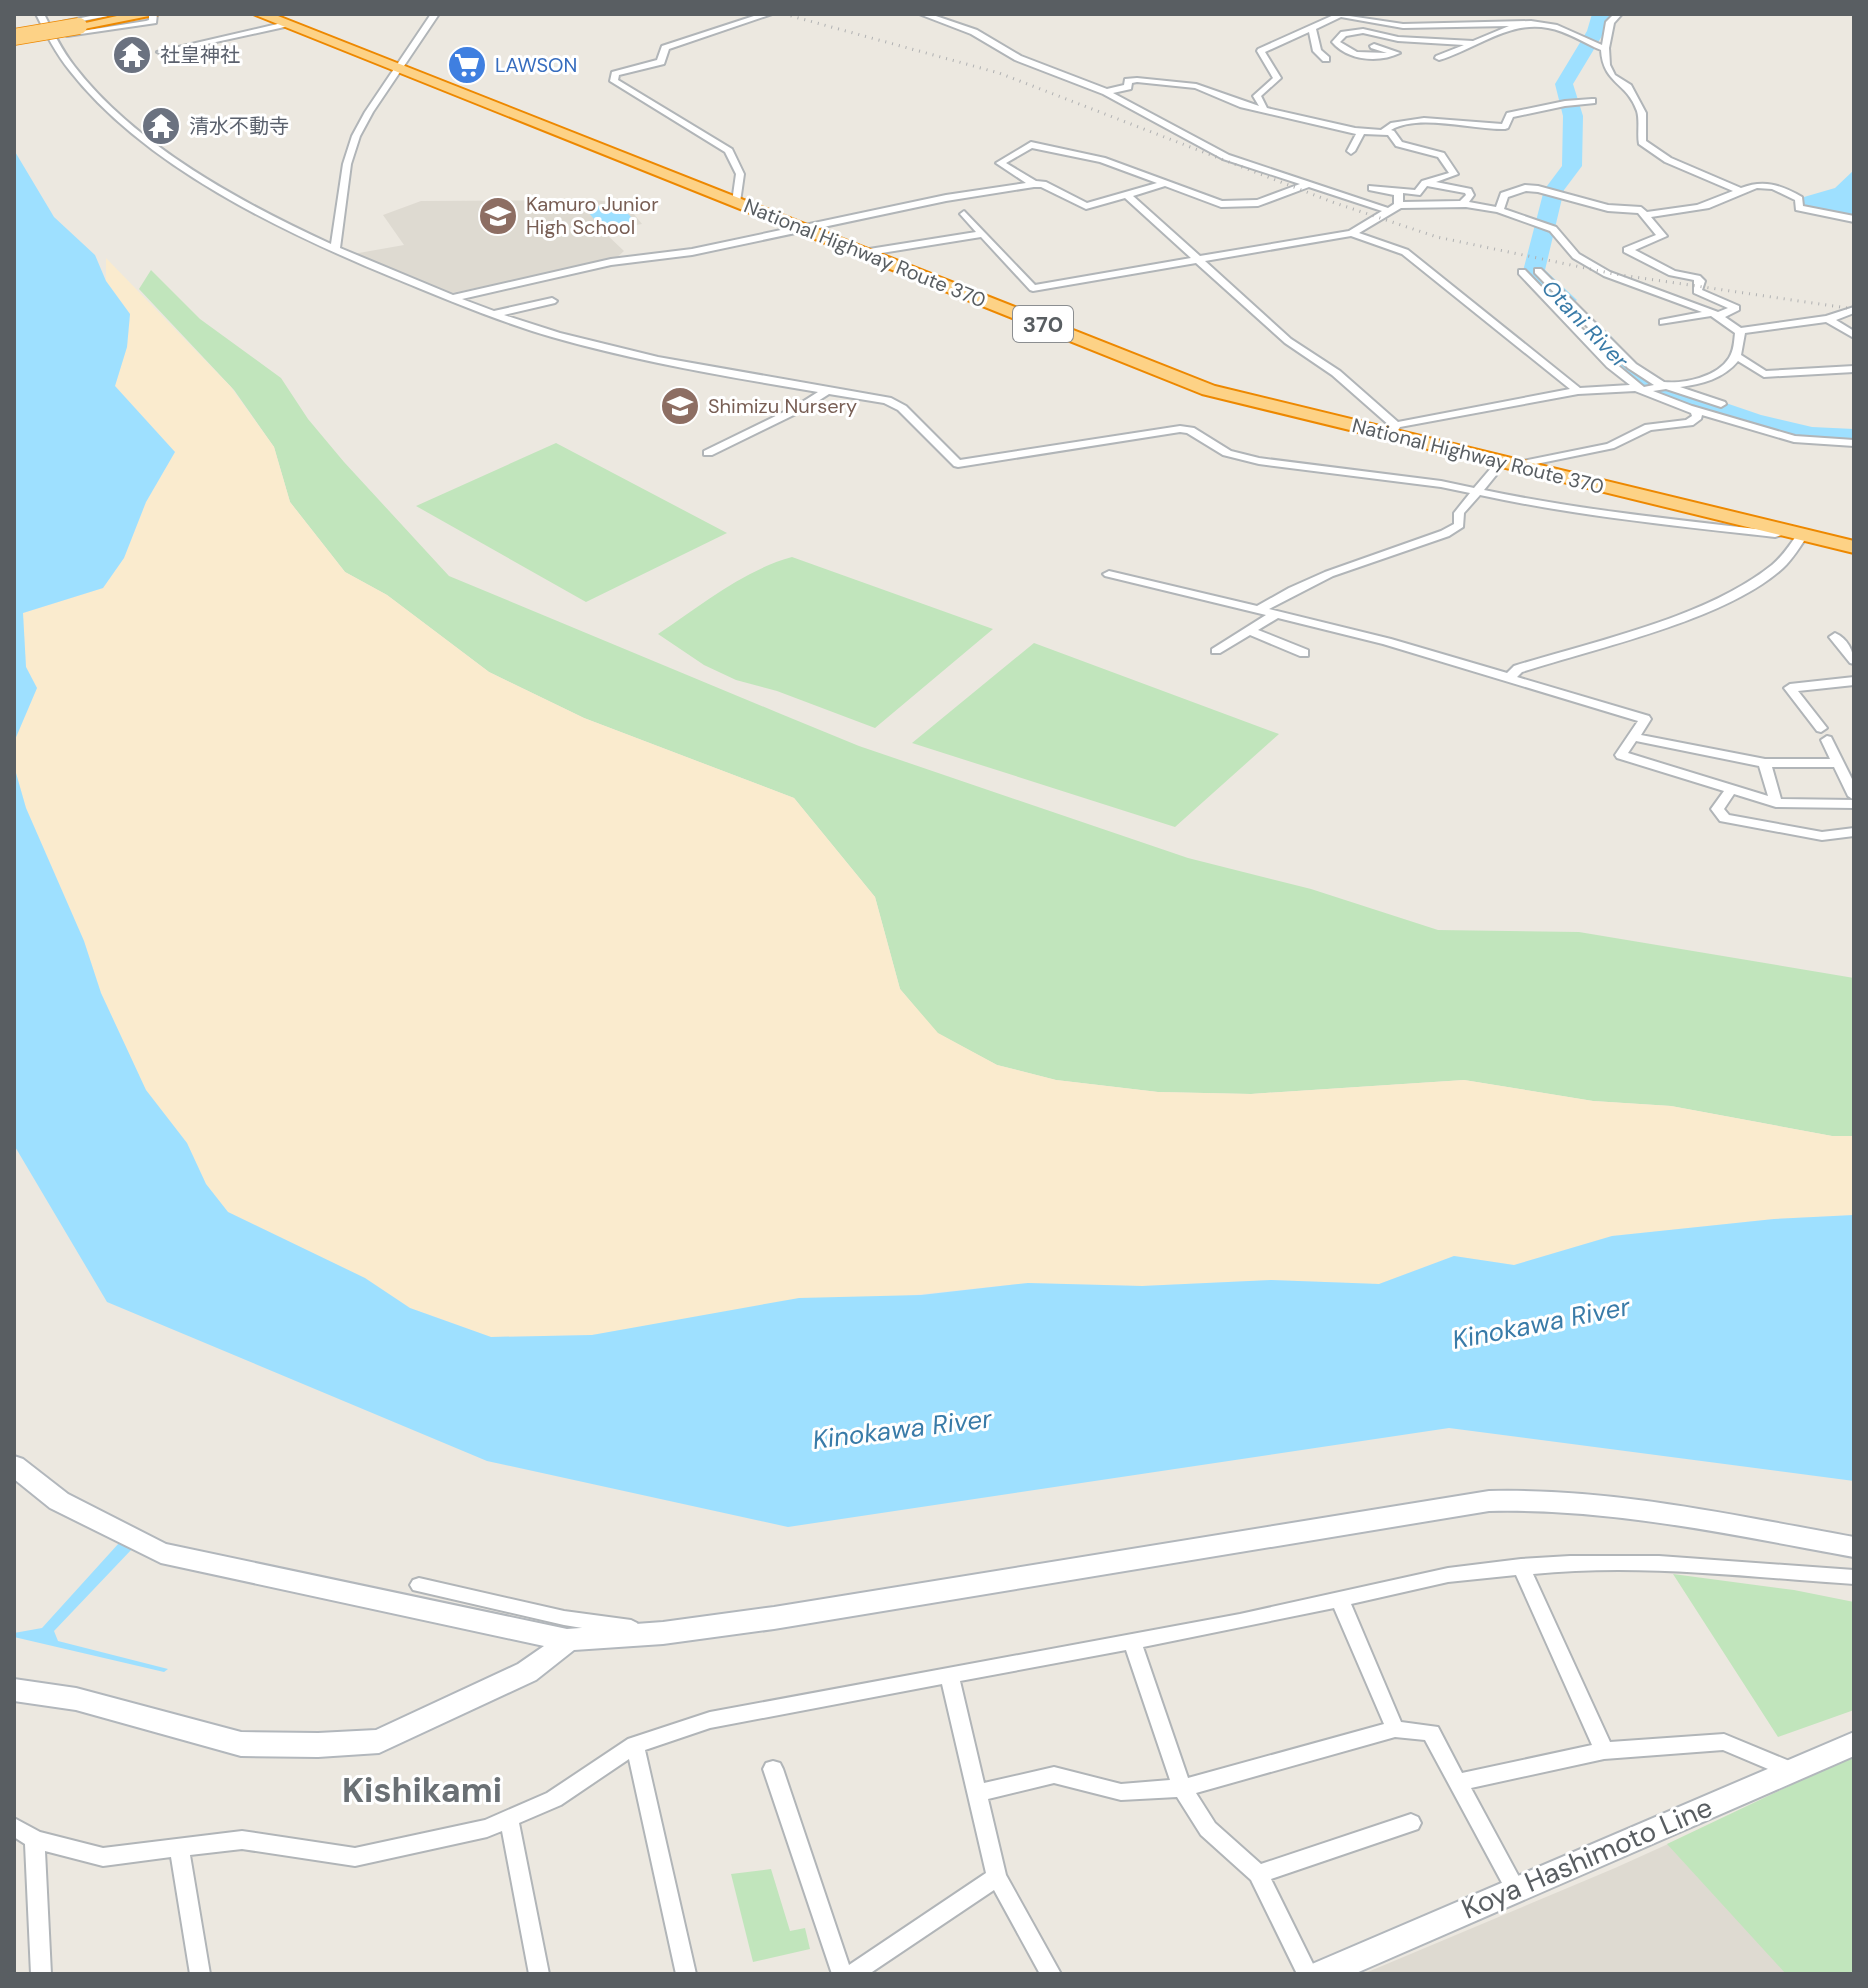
<svg xmlns="http://www.w3.org/2000/svg" width="1868" height="1988" font-family="'DM Sans','Noto Sans JP',sans-serif">
	<style>
		.education { fill: #dedad1 }
		.green { fill: #c1e5bc }
		.sand { fill: #faebce }
		.water { fill: #9ee0ff }
		.lines { fill: none; stroke-linecap: round; stroke-linejoin: round }
		.river { fill: #9ee0ff; fill-rule: evenodd }
		.street-casing { stroke: #b1b5b8; stroke-width: 4 }
		.secondary-casing { stroke: #b2b7bc; stroke-width: 4 }
		.highway-casing { stroke: #ed8800; stroke-width: 4 }
		.street { fill: #fff; fill-rule: evenodd }
		.secondary { fill: #fff; fill-rule: evenodd }
		.highway { fill: #fdd286; fill-rule: evenodd }
		.rail { stroke: #b0b1b2; stroke-width: 3; stroke-dasharray: 1 6; stroke-linecap: butt }
		.highway-bridge-casing { stroke: #ed8800; stroke-width: 18; stroke-linecap: butt }
		.highway-bridge { stroke: #fdd286; stroke-width: 16 }
		.labels { text-anchor: middle; dominant-baseline: central; stroke-width: 6; stroke-linejoin: round; paint-order: stroke }
		.far-worship-label { font-size: 20px; fill: #5b616d; stroke: #fff; text-anchor: start }
		.far-shop-label { font-size: 20px; fill: #366cbe; stroke: #fff; text-anchor: start }
		.far-education-label { font-size: 20px; fill: #785e54; stroke: #fff; text-anchor: start }
		.far-street-label { font-size: 20px; fill: #595e62; stroke: #fff }
		.shield { fill: #fff; stroke: #8b8e91; stroke-width: 2 }
		.shield-label { font-size: 22px; font-weight: bold; fill: #595e62 }
		.far-water-label { font-size: 22px; font-style: italic; fill: #397ba8; stroke: #fff }
		.water-label { font-size: 26px; font-style: italic; fill: #397ba8; stroke: #fff }
		.near-street-label { font-size: 28px; fill: #595e62; stroke: #fff }
		.near-quarter-label { font-size: 34px; font-weight: bold; fill: #6a7074; stroke: #fff }
	</style>
	<rect width="100%" height="100%" fill="#ece8e0"/>
	<!-- education -->
	<path class="education" d="M593,200l32,3 17,21 -39,7 21,20 -11,10 -162,32 -29,-7 -69,-32 51,-9 -21,-30 38,-14z
		M1741,1811l113,163h-491l252,-106z"/>
	<!-- green -->
	<path class="green" d="M151,270l49,49 81,59 27,41 36,43 105,114 332,138 78,32 329,112 123,31 127,41 141,2 275,46v158h-22l-161,-30 -78,-5 -129,-21 -213,14 -93,-2 -102,-12 -59,-15 -60,-32 -37,-44 -25,-92 -81,-99 -210,-80 -95,-46 -102,-77 -42,-23 -55,-70 -16,-55 -40,-57 -95,-101z
		M556,443l171,90 -141,69 -170,-96z
		M792,557l201,72 -118,99 -98,-37 -41,-11 -32,-15 -46,-31c42,-28 86,-64 134,-77z
		M1034,643l245,91 -104,93 -263,-84z
		M1673,1574l121,16 60,12v108l-76,27z
		M1854,1755v219h-68l-119,-130z
		M771,1869l19,62 15,-3 5,21 -57,13 -22,-88z"/>
	<!-- sand -->
	<path class="sand" d="M106,258l125,129 43,60 16,55 55,70 42,23 102,77 95,46 210,80 81,99 25,92 38,44 59,32 59,15 102,12 93,2 213,-14 129,21 78,5 161,30h22v79l-80,4 -162,17 -98,29 -60,-9 -75,28 -108,-4 -129,6 -114,-3 -336,35 -100,17 -101,2 -81,-29 -46,-30 -136,-66 -22,-28 -19,-41 -41,-52 -45,-98 -17,-52 -58,-133 -12,-42v-24l23,-54 -11,-21 -3,-54 80,-25 21,-30 22,-56 29,-50 -60,-66 12,-39 3,-33 -24,-33z"/>
	<!-- water -->
	<path class="water" d="M14,150l40,67 41,38 11,26 24,33 -3,33 -12,39 60,66 -29,50 -22,56 -21,30 -80,25 3,54 11,21 -23,54z
		M1854,170v49l-36,-6 -19,-9 5,-7 31,-9z
		M619,203l17,20 -34,6 -17,-21z
		M14,766l12,42 58,133 17,52 45,97 41,53 19,41 22,28 137,66 45,30 81,29 101,-2 207,-37 122,-3 107,-12 114,3 129,-6 108,4 75,-28 60,9 98,-29 162,-17 80,-4v266l-405,-53 -661,99 -301,-66 -380,-159 -93,-157z
		M119,1543l13,6 -78,82 4,10 110,28 -4,3 -150,-35v-4l28,-5z"/>
	<g class="lines">
		<!-- river -->
		<path class="river" d="M1592,14h18l-5,17 -32,53 10,32 -1,50 -18,24 -19,80 32,30 -11,7 -8,-2 -35,-34 21,-81 18,-24 1,-50 -8,-32 32,-53z
			M1600,331l8,2 38,40 33,14 82,28 51,12 42,2v14l-42,-2 -58,-13 -91,-31 -33,-14 -41,-45z"/>
		<defs>
			<path id="street" d="M36,14h8c9,18 18,37 31,53 61,79 167,136 256,177l12,-80 9,-28 13,-24 66,-98h8l-66,98 -13,24 -9,28 -11,84 113,47 158,-36 81,-10 254,-54 80,-12 -30,-20 35,-21 74,16 117,43 35,-1 43,-16 -77,-25 -120,-65 -88,-34 -44,-26 -52,-20h11l47,16 44,26 86,33 17,-4 1,-6 12,-1 59,6 63,22 -6,-10 20,-18 -16,-27 1,-2 78,-35 67,10 128,-3 26,4 45,20 4,-23 8,-8h8l-8,9 -5,25 1,17 5,10 16,10 15,28v28l25,17 70,30c23,-9 40,-3 61,9l1,9 51,10v6l-58,-12 -1,-10 -23,-11 -15,-1 -48,20 -58,9 16,19 -32,14 40,21 25,5 5,5 -3,9 37,16v4l-14,7 16,11 85,-12 28,-9v6l-18,7 18,11v7l-28,-16 -81,11 -4,22 25,16 88,-5v6l-90,5 -26,-16c-15,18 -36,23 -58,26l45,15 1,2 -5,3 -55,-18 -13,2 39,15 103,30 59,4v6l-60,-4 -92,-27 -1,4 -8,6 -42,5 -37,18 -83,17 -9,6 -5,-3 6,-7 84,-17 38,-19 41,-5 6,-4 -1,-3 -56,-22 -57,3 -178,33 -6,10 -4,1 -5,-3 5,-9 -58,-51 -47,-32 -89,-80 -163,28 -3,-1 -49,-53 -118,19 -5,-3 5,-3 113,-18 -16,-18 4,-3 71,74 156,-27 -66,-60 -39,11 -45,-22h-7l-88,14 -254,54 -81,10 -149,34 32,12 58,-13 5,3 -2,2 -51,12 56,18 98,24 233,41 15,8 54,54 220,-34 14,2 37,23 28,7 182,23 33,7 23,-27 4,-1 5,3 -22,27c96,20 193,30 291,41l14,-3 6,3 -20,6c-99,-11 -198,-21 -295,-42l-16,18 -1,14 -14,9 -116,40 -64,33 122,30 116,34 7,-7c80,-25 192,-48 258,-101 11,-9 19,-22 27,-33h8l2,2c-9,12 -16,25 -26,34 -57,52 -187,80 -261,104l-5,5 132,39 2,3 -10,16 124,24h65l-9,-19 6,-4 4,1 23,46v17l-6,-4 -14,-29h-62l9,32 73,1v8l-78,-1 -42,-13 -10,15 5,6 93,17 32,-4v8l-32,4 -102,-19 -9,-12 13,-18 -107,-33 -2,-3 23,-34 -255,-77 -105,-26 -20,12 50,20v6h-8l-50,-21 -30,18h-8v-4l54,-34 -161,-39 -2,-2 6,-3 148,35 32,-18 36,-16 116,-41 13,-7v-11l16,-20 -29,-6 -182,-23 -36,-9 -36,-22 -7,-1 -222,35 -4,-1 -56,-56 -14,-7 -55,-9 -25,16 -92,45h-8v-4l92,-45 22,-14c-89,-15 -179,-30 -266,-55 -55,-16 -106,-38 -158,-59 -111,-46 -249,-111 -324,-207 -14,-17 -24,-37 -34,-57zM1341,17l62,11 106,-2 -36,15 -75,-4 -35,-8 -22,3 -9,10c16,19 47,21 68,11l-26,-9 -4,2 1,2 16,5 -30,-1 -17,-10 6,-6 17,-3 35,8 66,4 -28,11 -1,2 4,2c35,-10 70,-40 109,-32 19,3 36,15 53,22 2,34 26,32 36,61 3,10 0,23 2,33l26,18 68,29 -36,14 -50,7 -6,-5 -33,-2 -70,-19 -13,-1 -24,8 -5,14 -27,-5 5,-7 -3,-6 -35,-7 22,-8 -14,-21 -42,-11 -8,-11 -3,-1c27,-17 82,0 114,-1l3,-1 5,-11 52,-11 30,-3v-4h-3l-27,2 -58,12 -5,11 -78,-6 -33,5 -10,7 -26,-2 -88,-20 -6,-12 20,-18 -16,-26 44,-20 4,19 10,10h6v-4l-8,-7 -5,-21zM1137,82l58,6 45,19 116,27 -9,17 4,3 4,-3 9,-17 24,1 8,11 42,11 11,16 -27,8 -7,9 -46,-4v4l25,5v9l-6,4 -159,-53 -116,-62 18,-4 1,-6zM1032,148l68,14 57,21 -70,20 -41,-21 -10,-1 -30,-18zM1165,186l56,21 37,-1 51,-19 73,24 -33,20 -149,25 -67,-60zM1427,186l38,7 1,2 -6,6 -57,1v-9l17,2zM1526,191l12,1 70,19 30,2 18,22 -32,13v4l45,23 25,5v13l34,15 -10,4 -108,-40 -31,-18 -23,-27 -52,-18 4,-12zM1466,207l31,5 53,19 23,27 31,18 98,36 -42,8v4l51,-8 24,17c-1,9 -1,17 -6,25 -12,19 -45,26 -65,24l-28,-18 -95,-95h-6v4l93,95 26,17 -10,2 -29,-24 -90,-93h-6v4l88,93 23,18 -50,3 -172,-138 -49,-17 42,-25zM1351,236l51,18 168,135 -172,33 -58,-51 -49,-32 -86,-78zM1636,741l123,25 9,30 -140,-43z
				M100,14h18l-52,10 -4,-2z
				M149,14h8l-1,9 -89,13 -4,-2 83,-13 3,-1z
				M760,14h12l-103,35 -5,15 -45,11 -1,5 114,69 12,25 -4,28 -4,3 -4,-3 4,-28 -11,-22 -115,-71 2,-9 45,-12 5,-14z
				M286,22h3v4l-128,28 -4,-2z
				M1835,633c12,5 19,18 19,31l-4,-1 -21,-26z
				M1854,677v8l-56,6 29,37 -6,4 -4,-1 -33,-43 6,-4z
				M1570,1556h89l195,14v14c-106,-7 -214,-21 -321,-10l77,168 114,-8 75,31 3,6 -3,6 -7,2 -69,-29 -119,9 -133,29 54,100 -3,6 -7,3 -7,-3 -83,-154 -30,-3 -199,56 19,30 46,41 150,-50 7,3 3,6 -3,6 -147,50 47,95h-21l-46,-94 -50,-45 -24,-38 -56,3 -67,-17 -66,16 18,76 55,99h-21l-46,-84 -125,84h-37l-69,-205 3,-6 7,-2 7,2 3,6 66,196 137,-92 -44,-189 -232,44 -65,22 51,224h-20l-47,-215 -68,46 -42,18 30,151h-20l-27,-143 -15,6 -132,29 -113,-17 -52,6 20,119h-20l-19,-117 -68,9 -58,-15 6,123h-20l-6,-130 -11,-7v-19l26,14 63,16 139,-17 113,17 130,-28 62,-27 81,-54 82,-27 530,-98 208,-46 73,-9zM1516,1575l76,170 -130,28 -24,-46 -37,-5 -50,-118 97,-22zM1334,1608l50,116 -196,54 -45,-131zM1126,1650l44,130 -49,4 -67,-17 -70,16 -24,-102z
				M419,1578l145,33 67,9 6,3 3,5 -3,5 -6,3 -67,-11 -151,-35 -3,-5 3,-5z"/>
			<path id="secondary" d="M14,1456l9,3 45,35 98,50 401,85 96,-7 111,-15 715,-116c124,-3 243,24 365,46v20c-122,-22 -241,-49 -365,-46l-715,118 -111,15 -89,6 -38,30 -157,73 -61,4 -77,-1 -165,-46 -62,-9v-22l62,9 165,44 77,1 58,-3 142,-66 26,-18 -383,-83 -111,-55 -36,-29z
				M1854,1732v24l-500,218h-47l5,-10z"/>
			<path id="highway" d="M126,14h33l-80,16 -7,-4z
				M253,14h20l942,372 639,155v12l-652,-159z"/>
		</defs>
		<!-- street casing -->
		<use href="#street" class="street-casing"/>
		<!-- secondary casing -->
		<use href="#secondary" class="secondary-casing"/>
		<!-- highway casing -->
		<use href="#highway" class="highway-casing"/>
		<!-- street -->
		<use href="#street" class="street"/>
		<!-- secondary -->
		<use href="#secondary" class="secondary"/>
		<!-- highway -->
		<use href="#highway" class="highway"/>
		<!-- rail -->
		<path class="rail" d="M784,14l215,59 336,130 102,34 177,37 240,35"/>
		<defs>
			<path id="highway-bridge" d="M14,37l65,-11"/>
		</defs>
		<!-- highway-bridge casing -->
		<use href="#highway-bridge" class="highway-bridge-casing"/>
		<!-- highway-bridge -->
		<use href="#highway-bridge" class="highway-bridge"/>
	</g>
	<!-- icons -->
	<defs>
		<symbol id="temple-disc" viewBox="-11 -11 22 22"><circle r="9.5" fill="#6b7280" stroke="#fff"/><path d="M0-6L5-2H3V0L6.5 2.5H4V6H1.5V3h-3V6H-4V2.5H-6.5L-3 0V-2H-5Z" fill="#fff"/></symbol>
		<symbol id="supermarket-disc" viewBox="-11 -11 22 22"><circle r="9.5" fill="#3f7fe0" stroke="#fff"/><path d="M-6-5.5h2.5l.6 2H6L4.5 2H-2.5L-4.4-4H-6ZM-1.5 3.2a1.3 1.3 0 1 0 .1 0ZM3 3.2a1.3 1.3 0 1 0 .1 0Z" fill="#fff"/></symbol>
		<symbol id="school-disc" viewBox="-11 -11 22 22"><circle r="9.5" fill="#8d6e63" stroke="#fff"/><path d="M0-5L7-2L0 1L-7-2ZM-4 1L0 2.5L4 1V4Q0 6-4 4Z" fill="#fff"/></symbol>
	</defs>
	<g fill-rule="evenodd">
		<use href="#temple-disc" x="110" y="33" width="44" height="44"/>
		<use href="#supermarket-disc" x="445" y="43" width="44" height="44"/>
		<use href="#temple-disc" x="139" y="104" width="44" height="44"/>
		<use href="#school-disc" x="476" y="194" width="44" height="44"/>
		<use href="#school-disc" x="658" y="384" width="44" height="44"/>
	</g>
	<g class="labels">
		<!-- far-worship labels -->
		<g class="far-worship-label">
			<text x="160" y="55">社皇神社</text>
			<text x="189" y="126">清水不動寺</text>
		</g>
		<!-- far-shop labels -->
		<g class="far-shop-label">
			<text x="495" y="65">LAWSON</text>
		</g>
		<!-- far-education labels -->
		<g class="far-education-label">
			<text x="526" y="204">Kamuro Junior<tspan x="526" dy="23">High School</tspan></text>
			<text x="708" y="406">Shimizu Nursery</text>
		</g>
		<!-- far-street labels -->
		<g class="far-street-label">
			<text transform="translate(865 253) rotate(22)">National Highway Route 370</text>
			<text transform="translate(1478 456) rotate(14)">National Highway Route 370</text>
		</g>
		<!-- shield labels -->
		<rect class="shield" x="1013" y="306" width="60" height="36" rx="6"/>
		<g class="shield-label">
			<text x="1043" y="324">370</text>
		</g>
		<!-- far-water labels -->
		<g class="far-water-label">
			<text transform="translate(1585 324) rotate(46)">Otani River</text>
		</g>
		<!-- water labels -->
		<g class="water-label">
			<text transform="translate(1541 1323) rotate(-11)">Kinokawa River</text>
			<text transform="translate(902 1429) rotate(-7)">Kinokawa River</text>
		</g>
		<!-- near-street labels -->
		<g class="near-street-label">
			<text transform="translate(1587 1858) rotate(-23)">Koya Hashimoto Line</text>
		</g>
		<!-- near-quarter labels -->
		<g class="near-quarter-label">
			<text x="422" y="1790">Kishikami</text>
		</g>
	</g>
	<!-- border -->
	<rect width="1868" height="1988" fill="none" stroke="#595e62" stroke-width="32"/>
</svg>
